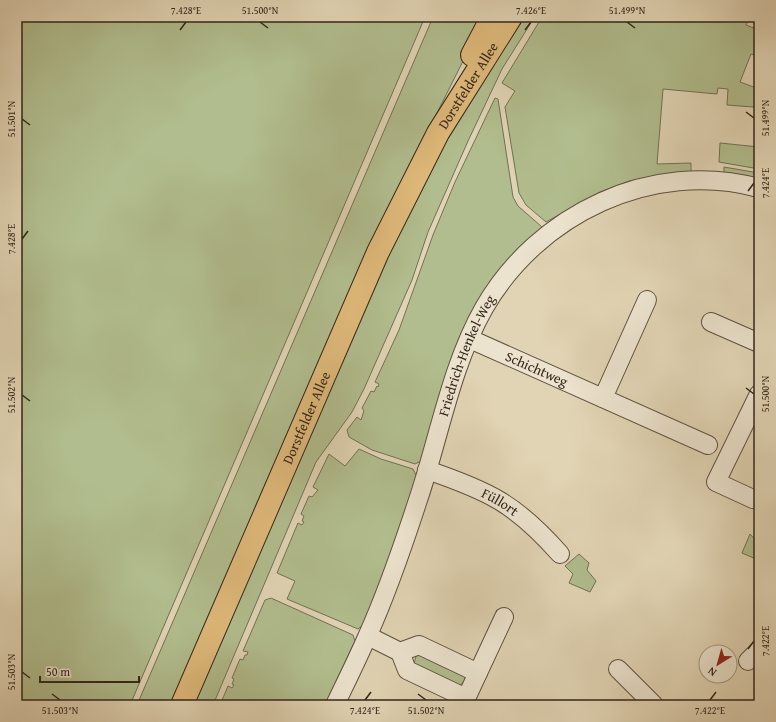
<svg xmlns="http://www.w3.org/2000/svg" width="776" height="722" font-family="'Gentium Book Plus',serif">
	<style>
		.green { fill: #b1bd8e; stroke: #727154 }
		.lines { fill: none; stroke-linecap: round; stroke-linejoin: round }
		.minor-casing { stroke: #5e5140; stroke-width: 20 }
		.major-casing { stroke: #33251a; stroke-width: 24 }
		.minor { stroke: #ece3ce; stroke-width: 18 }
		.major { stroke: #e0ba7a; stroke-width: 22 }
		.ticks { fill: none; stroke: #33251a; stroke-width: 1.5 }
		.labels { text-anchor: middle; dominant-baseline: central; stroke-width: 4; stroke-linejoin: round; paint-order: stroke }
		.street-label { font-size: 14px; fill: #33251a; stroke: #ece3ce }
		.neatline { fill: none; stroke: #33251a; stroke-width: 1.5 }
		.ticks-label { font-size: 10px; text-anchor: middle; fill: #33251a }
	</style>
	<rect width="100%" height="100%" fill="#e1d4b4"/>
	<filter id="stains"><feTurbulence type="fractalNoise" baseFrequency=".005" numOctaves="4"/><feColorMatrix values="0 0 0 0 .2 0 0 0 0 .09 0 0 0 0 .02 0 0 0 .5 -.17"/></filter>
	<radialGradient id="worn" r=".72"><stop offset=".6" stop-color="#630" stop-opacity="0"/><stop offset="1" stop-color="#630" stop-opacity=".3"/></radialGradient>
	<!-- green -->
	<path class="green" d="M17,17h408l-295,688h-113z
		M433,17h52l-46,92 -96,202 -169,394h-37z
		M519,17h8l5,3 -3,6 -27,43 -34,72 -40,91 -16,48 -48,109 -12,23 -36,50 -103,243h-23l165,-383 75,-154z
		M542,17h208l-4,8 13,5v19l-3,7 -5,-2 -11,28 19,7v15l-6,3 -26,-2 1,-16 -10,-1 -1,6 -54,-5 -6,75 34,-1v10l-33,3 -29,5 -29,11 -54,30 -20,-17 -7,-12 -14,-86 10,-16 -13,-8z
		M495,98l3,1 15,98 5,9 24,21 -34,33 -19,27 -68,174 -6,3 -43,-14 -23,-13 -2,-7 10,-13 4,3 3,-9 -2,-3 9,-17 3,1 3,-6 1,1 1,-3 -4,-2 24,-52 34,-95 22,-53z
		M720,143l39,4v22l-40,-7z
		M724,167l35,6v6l-35,-6z
		M359,449l22,10 32,10 4,8 -35,104 -19,44 -5,4 -71,-30 8,-18 -18,-8 21,-50 4,2 2,-3 -2,-1 2,-5 -3,-2 8,-18 3,1 6,-7 -5,-3 16,-33 16,12z
		M750,534l9,10v12l-3,3 -14,-6z
		M579,554l10,9 -2,7 9,11 -6,11 -21,-9 4,-9 -8,-8z
		M271,598l82,37 2,6 -30,64h-105l8,-19 4,2 2,-3 -2,-1 2,-5 -2,-1 8,-19 3,1 2,-5h2l1,-3 -5,-1 22,-51z
		M420,654l45,22v5l-6,5 -45,-22 2,-8z"/>
	<g class="lines">
		<defs>
			<g id="minor">
				<path d="M711,322l48,21"/>
				<path id="s1" d="M470,339l238,106"/>
				<path d="M603,398l44,-98"/>
				<path id="s2" d="M427,470c62,21 89,34 133,84"/>
				<path d="M753,499l-37,-17 43,-88"/>
				<path d="M368,636l32,16 7,18 59,28"/>
				<path d="M400,652l19,-7 59,28"/>
				<path d="M748,661l11,-11"/>
				<path d="M618,669l36,36"/>
				<path id="s3" d="M335,705c11,-23 22,-45 32,-68 20,-44 36,-91 51,-137 21,-62 33,-134 66,-192 54,-94 168,-149 275,-120"/>
				<path d="M463,705l41,-88"/>
			</g>
			<g id="major">
				<path d="M472,55l20,-38"/>
				<path id="s4" d="M182,705l196,-453 60,-119 73,-116"/>
			</g>
		</defs>
		<!-- minor casing -->
		<use href="#minor" class="minor-casing"/>
		<!-- major casing -->
		<use href="#major" class="major-casing"/>
		<!-- minor -->
		<use href="#minor" class="minor"/>
		<!-- major -->
		<use href="#major" class="major"/>
	</g>
	<!-- ticks -->
	<path class="ticks" d="M260,22l8,6M627,22l8,6M180,30l6,-8M525,30l6,-8M746,112l8,6M22,119l8,6M748,191l6,-8M22,239l6,-8M746,388l8,6M22,395l8,6M748,649l6,-8M22,672l8,6M52,694l8,6M418,694l8,6M365,700l6,-8M710,700l6,-8"/>
	<g class="labels">
		<!-- street labels -->
		<g class="street-label">
			<text stroke="none"><textPath href="#s4" startOffset="683">Dorstfelder Allee</textPath></text>
			<text stroke="none"><textPath href="#s3" startOffset="374">Friedrich-Henkel-Weg</textPath></text>
			<text stroke="none"><textPath href="#s1" startOffset="73">Schichtweg</textPath></text>
			<text stroke="none"><textPath href="#s4" startOffset="313">Dorstfelder Allee</textPath></text>
			<text stroke="none"><textPath href="#s2" startOffset="80">Füllort</textPath></text>
		</g>
	</g>
	<!-- margin -->
	<rect width="776" height="722" fill="none" stroke="#e1d4b4" stroke-width="44"/>
	<!-- north arrow -->
	<g transform="translate(718 664) rotate(217)"><circle r="19" fill="#ece3ce" stroke="#a29786"/>
	<path d="M0-3L7 15L0 10L-7 15Z" fill="#8f2418"/>
	<text y="-6" font-size="11" font-weight="bold" text-anchor="middle" fill="#33251a">N</text>
	</g>
	<!-- scale -->
	<path d="M40 676v6h99v-6" fill="none" stroke="#33251a" stroke-width="2"/>
	<text x="46" y="676" font-size="12" fill="#33251a" stroke="#ece3ce" stroke-width="3" paint-order="stroke">50 m</text>
	<rect x="22" y="22" width="732" height="678" class="neatline"/>
	<g class="ticks-label">
		<text x="186" y="14">7.428°E</text>
		<text x="260" y="14">51.500°N</text>
		<text x="531" y="14">7.426°E</text>
		<text x="627" y="14">51.499°N</text>
		<text transform="translate(765 118) rotate(-90)" y="4">51.499°N</text>
		<text transform="translate(11 119) rotate(-90)" y="4">51.501°N</text>
		<text transform="translate(765 183) rotate(-90)" y="4">7.424°E</text>
		<text transform="translate(11 239) rotate(-90)" y="4">7.428°E</text>
		<text transform="translate(765 394) rotate(-90)" y="4">51.500°N</text>
		<text transform="translate(11 395) rotate(-90)" y="4">51.502°N</text>
		<text transform="translate(765 641) rotate(-90)" y="4">7.422°E</text>
		<text transform="translate(11 672) rotate(-90)" y="4">51.503°N</text>
		<text x="60" y="714">51.503°N</text>
		<text x="365" y="714">7.424°E</text>
		<text x="426" y="714">51.502°N</text>
		<text x="710" y="714">7.422°E</text>
	</g>
	<rect width="100%" height="100%" filter="url(#stains)"/>
	<rect width="100%" height="100%" fill="url(#worn)"/>
</svg>
